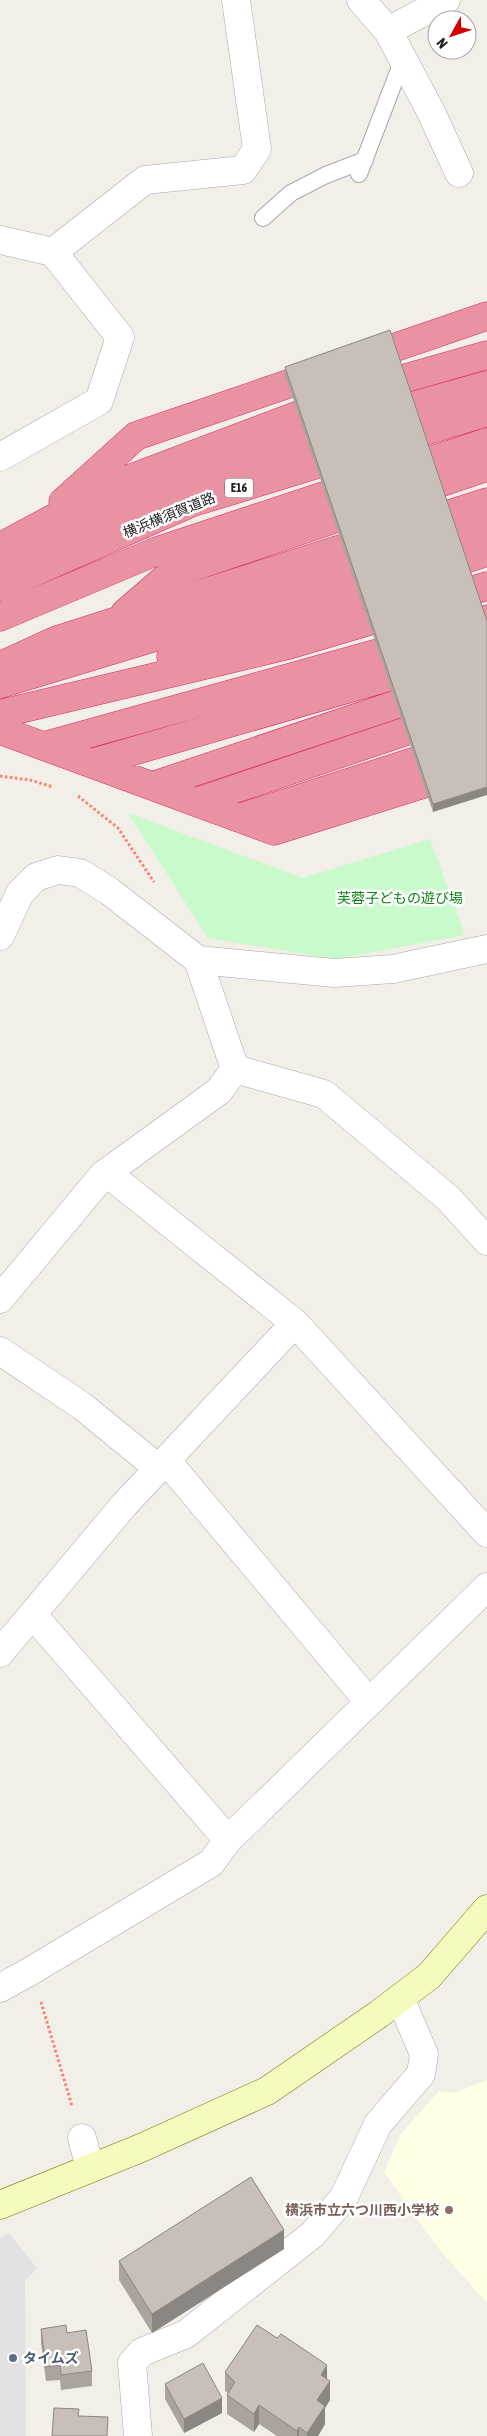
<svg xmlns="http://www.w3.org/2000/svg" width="487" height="2436" font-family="'Asap Condensed','Noto Sans JP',sans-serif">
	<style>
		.education { fill: #ffffe5 }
		.park { fill: #c8facc }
		.parking { fill: #e2e2e2 }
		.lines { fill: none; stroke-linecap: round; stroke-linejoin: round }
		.lane-casing { stroke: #a9a9a9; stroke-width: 18 }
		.street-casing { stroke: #a9a9a9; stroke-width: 29 }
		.secondary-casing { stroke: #707d05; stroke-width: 29 }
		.highway-casing { stroke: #dc2a67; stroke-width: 29 }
		.path { stroke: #fa8072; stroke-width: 3; stroke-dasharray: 2.5 2.5; stroke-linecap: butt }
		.lane { stroke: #fff; stroke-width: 16 }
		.street { stroke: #fff; stroke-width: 28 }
		.secondary { stroke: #f7fabf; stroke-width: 28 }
		.highway { stroke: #e892a2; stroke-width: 28 }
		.wall { fill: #aba49e }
		.shaded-wall { fill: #8b8681 }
		.building { fill: #c7bfb8; stroke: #8b8681 }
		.education-dot { fill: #8d6e63; stroke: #fff; stroke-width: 2 }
		.service-dot { fill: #5c6f8a; stroke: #fff; stroke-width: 2 }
		.labels { text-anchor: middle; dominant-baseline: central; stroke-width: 5; stroke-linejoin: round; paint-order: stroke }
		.shield { fill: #fff; stroke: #646464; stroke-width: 1 }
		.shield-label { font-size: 12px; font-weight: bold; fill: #222 }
		.street-label { font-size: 14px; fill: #222; stroke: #fff }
		.park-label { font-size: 14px; fill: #0c8416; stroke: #fff }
		.education-label { font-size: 14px; font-weight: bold; fill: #785e54; stroke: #fff; text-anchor: end }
		.service-label { font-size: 14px; font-weight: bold; fill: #4e5e75; stroke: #fff; text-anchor: start }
	</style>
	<rect width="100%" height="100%" fill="#f2efe9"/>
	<!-- education -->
	<path class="education" d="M487,2080v223l-49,-55 -54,-76 17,-38 38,-43 16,2z"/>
	<!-- park -->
	<path class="park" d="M128,813l175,65 127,-39 35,96 -129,24 -128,-21z"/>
	<!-- parking -->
	<path class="parking" d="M9,2233l28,35 -12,13 1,155h-26v-198z"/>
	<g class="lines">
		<defs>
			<path id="lane" d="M359,174l44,-115
				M263,218l28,-25 35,-18 39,-15"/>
			<path id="street" d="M361,0l27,31 43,81 28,61
				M388,31l58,-31
				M0,240l53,12 92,-72 98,-10 14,-21 -21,-149
				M0,457l99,-56 21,-64 -67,-85
				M0,936l20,-43 16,-16 22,-7 22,3 29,18 89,69 136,13 59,-4 94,-20
				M235,1069l89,25 125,105 38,42
				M107,1173l188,150 192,210
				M0,1299l103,-124 116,-84 16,-22 -37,-109
				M0,1351l82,55 76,62
				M166,1460l203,242
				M33,1615l195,225
				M0,1653l124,-148 171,-182
				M0,1988l29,-16 182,-109 17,-23 259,-253
				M82,2138l8,30
				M138,2436l-6,-73 10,-11 44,-18 127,-100 31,-37 34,-73 43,-50 3,-20 -24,-56"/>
			<path id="secondary" d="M0,2205l141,-57 126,-57 112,-77 50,-38 58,-67"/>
			<path id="highway" d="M371,388l116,-33
				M63,502l73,-66 351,-120
				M0,547l121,-65 212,-80
				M0,567l81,-42 292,-108 114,-32
				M0,587l191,-84 296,-91
				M125,613l44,-38 318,-108
				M0,617l157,-66 330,-109
				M171,657l316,-105
				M0,666l57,-26 430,-138
				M0,684l165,-50 322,-105
				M0,714l285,-68 202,-60
				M0,730l274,101 213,-67
				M44,746l388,-108 55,-19
				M92,763l345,-100 50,-18
				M152,786l335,-112
				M196,802l291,-98
				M239,818l248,-80"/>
		</defs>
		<!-- lane casing -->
		<use href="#lane" class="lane-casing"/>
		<!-- street casing -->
		<use href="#street" class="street-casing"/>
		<!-- secondary casing -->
		<use href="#secondary" class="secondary-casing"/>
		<!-- highway casing -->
		<use href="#highway" class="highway-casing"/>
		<!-- path -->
		<path class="path" d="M0,776l30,4 23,7
			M78,796l40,32 36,54
			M41,2002l31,104"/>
		<!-- lane -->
		<use href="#lane" class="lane"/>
		<!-- street -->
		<use href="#street" class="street"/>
		<!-- secondary -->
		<use href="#secondary" class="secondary"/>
		<!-- highway -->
		<use href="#highway" class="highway"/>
	</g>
	<!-- wall -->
	<path class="wall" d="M285,367l202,254 -54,191 -148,-437z
		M284,2249l-132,84 -33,-53v-19z
		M41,2329l26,4 25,38v15l-31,4 -1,-10 -14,1 -5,-38z
		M225,2372l102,7 3,21 -5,8v16l-7,12h-41l-18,-12 -5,8 -27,-18v-19l1,-2 -3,-2z
		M165,2384l57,29 -38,20 -19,-34z"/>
	<!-- shaded-wall -->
	<path class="shaded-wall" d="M487,787v8l-54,17v-8z
		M284,2230v19l-132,84v-19z
		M327,2365v18l-6,-8z
		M330,2381v19l-5,8v16l-7,12h-11v-3l10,-33z
		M222,2398v15l-38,20v-14z
		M259,2405v19l-5,8v-18z
		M299,2427v9h-2v-5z"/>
	<!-- building -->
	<path class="building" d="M390,330l97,291v166l-54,17 -148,-437z
		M251,2177l33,53 -132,84 -33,-53z
		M66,2325l1,8 19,-3 6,41 -31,4 -1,-10 -14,2 -5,-38z
		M257,2325l20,13 4,-4 46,31 -6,10 9,6 -13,19 8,6 -18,27 -8,-6 -2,4 -38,-26 -5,9 -27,-19 8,-13 -10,-10z
		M203,2363l19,35 -38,21 -19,-35z
		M54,2408l25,1 -1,7 30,1 -1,19h-55z"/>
	<!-- markers -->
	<circle class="education-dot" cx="449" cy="2210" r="5"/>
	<circle class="service-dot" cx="13" cy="2358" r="5"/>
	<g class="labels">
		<!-- shield labels -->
		<rect class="shield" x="225" y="478.5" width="28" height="19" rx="4"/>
		<g class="shield-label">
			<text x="239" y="488">E16</text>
		</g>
		<!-- street labels -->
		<g class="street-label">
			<text transform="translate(169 515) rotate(-22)">横浜横須賀道路</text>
		</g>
		<!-- park labels -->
		<g class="park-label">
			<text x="400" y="898">芙蓉子どもの遊び場</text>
		</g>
		<!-- education labels -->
		<g class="education-label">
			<text x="439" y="2210">横浜市立六つ川西小学校</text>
		</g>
		<!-- service labels -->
		<g class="service-label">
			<text x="23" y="2358">タイムズ</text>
		</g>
	</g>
	<!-- north arrow -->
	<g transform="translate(452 35) rotate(230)"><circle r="24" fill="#ffffff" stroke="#a7a7a7"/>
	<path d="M0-4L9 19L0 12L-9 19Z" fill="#d40000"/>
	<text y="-8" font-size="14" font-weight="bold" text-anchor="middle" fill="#222222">N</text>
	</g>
</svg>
